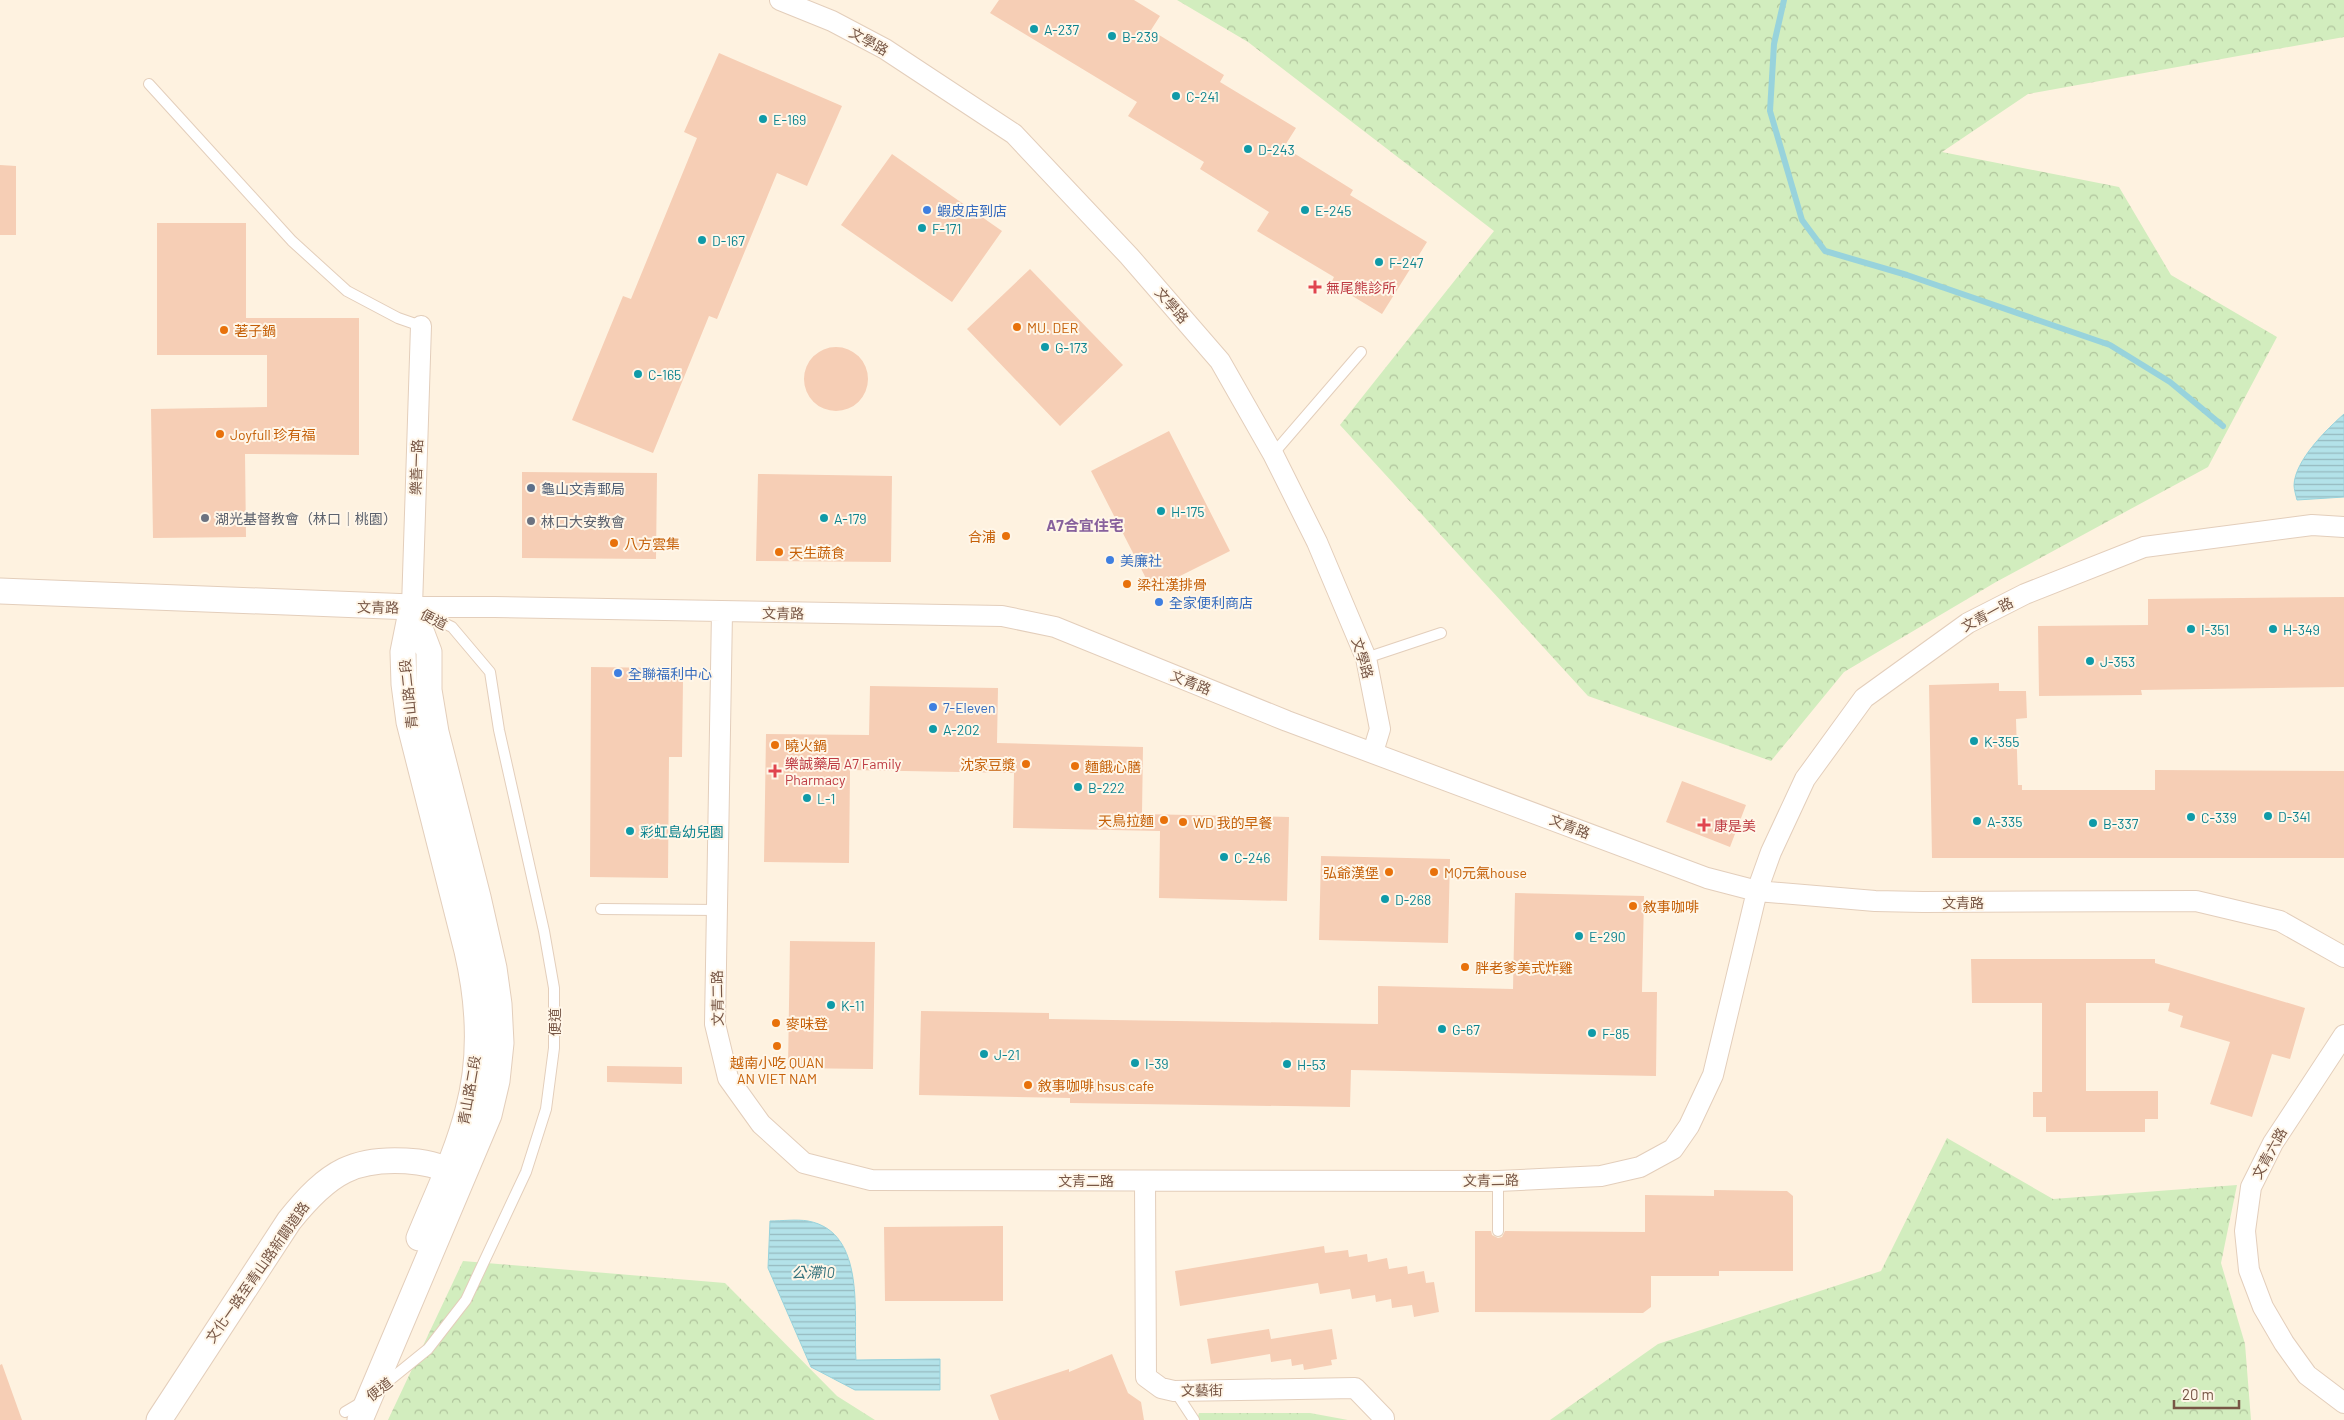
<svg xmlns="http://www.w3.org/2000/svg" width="2344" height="1420" font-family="Barlow,'Noto Sans TC',sans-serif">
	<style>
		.forest { fill: url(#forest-crowns) }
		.water { fill: url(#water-rules); stroke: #98d3dc }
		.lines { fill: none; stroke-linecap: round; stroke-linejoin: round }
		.stream { stroke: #98d3dc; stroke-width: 6 }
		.building { fill: #f6ceb5 }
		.service-casing { stroke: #e3cebb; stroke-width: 12 }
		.minor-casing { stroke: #e3cebb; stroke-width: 22 }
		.tertiary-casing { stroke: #e3cebb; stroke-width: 27 }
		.service { stroke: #fff; stroke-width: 10 }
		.minor { stroke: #fff; stroke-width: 20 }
		.tertiary { stroke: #fff; stroke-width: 25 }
		.culture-dot { fill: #0f9aa8; stroke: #fff6e8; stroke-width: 2 }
		.shop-dot { fill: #3f7fe0; stroke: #fff6e8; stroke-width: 2 }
		.health-dot { fill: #e0444e; stroke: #fff6e8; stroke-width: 2 }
		.food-dot { fill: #e8710a; stroke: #fff6e8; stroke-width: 2 }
		.service-dot { fill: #5c6f8a; stroke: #fff6e8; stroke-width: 2 }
		.worship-dot { fill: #6b7280; stroke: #fff6e8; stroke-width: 2 }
		.labels { text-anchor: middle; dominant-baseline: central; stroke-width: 4; stroke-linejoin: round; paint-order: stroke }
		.culture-label { font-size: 14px; fill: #0d838f; stroke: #fff6e8; text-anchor: start }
		.street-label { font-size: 14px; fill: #775645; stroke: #fff6e8 }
		.shop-label { font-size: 14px; fill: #366cbe; stroke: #fff6e8; text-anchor: start }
		.health-label { font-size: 14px; fill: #be3a42; stroke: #fff6e8; text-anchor: start }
		.food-label { font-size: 14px; fill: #c56008; stroke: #fff6e8; text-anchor: start }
		.service-label { font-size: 14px; fill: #4e5e75; stroke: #fff6e8; text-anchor: start }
		.worship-label { font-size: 14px; fill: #5b616d; stroke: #fff6e8; text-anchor: start }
		.neighbourhood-label { font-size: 15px; font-weight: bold; fill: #87609c; stroke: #fff6e8 }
		.water-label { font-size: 15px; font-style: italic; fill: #37747e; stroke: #fff6e8 }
	</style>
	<defs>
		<pattern id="forest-crowns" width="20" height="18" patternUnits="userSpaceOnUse" patternTransform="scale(1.25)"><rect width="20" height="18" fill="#d2edbe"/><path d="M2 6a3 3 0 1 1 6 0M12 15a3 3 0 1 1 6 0" fill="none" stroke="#afc39c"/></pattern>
		<pattern id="water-rules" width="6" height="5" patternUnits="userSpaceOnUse" patternTransform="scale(1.25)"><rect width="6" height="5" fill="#b3e2e9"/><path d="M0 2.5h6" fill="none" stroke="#96babf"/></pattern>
	</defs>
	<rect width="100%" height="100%" fill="#fef2e0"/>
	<!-- forest -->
	<path class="forest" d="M1177,0h1167v37l-316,57 -86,58 177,35 52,88 106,62 -69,130 -212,115 -152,90 -73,89 -183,-65 -248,-271 154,-194 -246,-189z
		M1947,1138l106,61 184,-14 -16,78 24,81 6,76h-701l108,-76 223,-73z
		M463,1261l262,22 112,113 38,24h-487z
		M1199,1413h111l38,7h-151z"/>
	<!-- water -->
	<path class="water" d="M2344,414v83l-47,3c-1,-4 -3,-11 -3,-15 1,-25 33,-56 50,-71z
		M770,1221c12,0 26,-2 38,0 59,11 45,95 48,139l84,-1v31h-85l-44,-23 -43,-99z"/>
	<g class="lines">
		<!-- stream -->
		<path class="stream" d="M1784,0l-10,44 -4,67 32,109 23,31 82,24 203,70 60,37 53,44"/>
	</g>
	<!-- building -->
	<path class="building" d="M999,0h135l26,16 -9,14 73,45 -4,7 76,46 -12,19 69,43 -3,5 77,47 -45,72 -51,-31 3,-6 -77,-46 12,-19 -69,-43 4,-7 -76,-46 9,-14 -147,-89z
		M719,53l123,53 -35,80 -30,-13 -60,146 -8,-3 -56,137 -81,-33 51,-124 8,3 66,-161 -13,-6z
		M892,154l110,77 -50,71 -111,-77z
		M0,165l16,1v69h-16z
		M157,223h89v95h113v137l-114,-1 1,83 -93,1 -2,-129 116,-2v-52h-110z
		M1030,269l93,96 -63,61 -93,-97z
		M804 379a32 32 0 1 1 64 0a32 32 0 1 1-64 0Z
		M1169,431l61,120 -78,39 -61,-119z
		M522,472l135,1 -1,86 -134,-1z
		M758,474l134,2 -1,86 -135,-1z
		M2344,597v90l-203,3 1,5 -103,1 -1,-70 110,-1v-26z
		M591,667l77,1 7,2 8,11 -1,76h-13l-1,121 -78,-1z
		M1999,683v8h27l1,27 -11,1 2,66h4v5h133v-20l189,1v87h-412l-3,-173z
		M870,686l128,2 -1,55 146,4 -1,67 147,3 -2,84 -128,-3 1,-67 -147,-3 1,-55 -164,-3 -1,93 -85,-1 2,-128 103,1z
		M1682,781l64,24 -16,42 -64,-25z
		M1321,856l129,3 -2,84 -129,-3z
		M1515,893l129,3 -2,96h15l-1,84 -305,-6 -1,37 -280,-4v-5l-151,-3 2,-84 128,2v6l329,5v-38l135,3z
		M790,941l85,1 -2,127 -85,-1z
		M1971,959h184v4l150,45 -15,51 -18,-5 -20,63 -42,-13 20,-62 -50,-15 3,-11 -15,-5 2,-8h-84v88h72v28h-13v13h-99v-15h-13v-25h9v-89h-70z
		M607,1066l75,1v17l-75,-2z
		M1714,1190l73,1 6,5v75h-74v5h-68v31l-8,6 -168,-1v-81h16l1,4 6,3 4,-1 3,-6 140,1v-37l69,1z
		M1003,1226v75h-118l-1,-74z
		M1324,1246l1,7 23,-3 1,7 18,-3 1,8 19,-4 2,11 18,-3 1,8 16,-3 2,12 8,-1 5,30 -25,5 -2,-12 -20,3 -1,-9 -15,3 -1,-7 -23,4 -2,-10 -30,5 -2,-11 -138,23 -5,-35z
		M1269,1329l2,10 61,-10 5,30 -6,1 1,5 -28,5 -1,-6 -11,2 -1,-7 -20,3 -1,-8 -59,10 -4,-25z
		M1112,1354l16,39 13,9 3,18h-145l-9,-25 79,-26v3z
		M2,1364l20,56h-22v-55z"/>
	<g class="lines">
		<defs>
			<path id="service" d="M149,84l143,157 55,50 51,27 23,8
				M1273,454l88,-102
				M1366,658l75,-25
				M601,909l116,1
				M1498,1181v50
				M381,1387l47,-38 38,-49 60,-128 20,-63 8,-61v-60l-10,-57 -45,-201 -9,-58 -38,-45 -32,-15
				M1175,1391l19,29
				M345,1412l17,-10"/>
			<path id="minor" d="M780,0l52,21 53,28 129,85 115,122 91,105 53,93 44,88 49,116 14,71 -7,23
				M421,326l-9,281h82l508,9 53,11 232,94 420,157 50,13 118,10 48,1 273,-1 84,20 64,36
				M722,612l-7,412 13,54 33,46 43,39 67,17 627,1 103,-5 39,-9 33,-18 16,-23 24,-51 44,-184 14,-39 34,-73 59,-81 104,-75 57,-29 119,-47 168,-22 32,2
				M2344,1035l-71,108 -22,44 -6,44 4,39 14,37 21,36 23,32 37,28
				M1145,1181l1,196 15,11 13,3 181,-3 29,30"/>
			<path id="tertiary" d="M0,591l412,16
				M412,607l-9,45 1,32 5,38 58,229c12,52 15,107 1,159 -11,44 -32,86 -49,128
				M159,1420l130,-199c39,-49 66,-66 129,-59 15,2 32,6 39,20
				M360,1420l129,-305 8,-34 4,-38 -2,-39 -5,-36 -16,-71 -42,-165 -7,-42v-38l-17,-45"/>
		</defs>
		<!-- service casing -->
		<use href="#service" class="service-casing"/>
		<!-- minor casing -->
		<use href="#minor" class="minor-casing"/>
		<!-- tertiary casing -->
		<use href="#tertiary" class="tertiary-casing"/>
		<!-- service -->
		<use href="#service" class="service"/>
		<!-- minor -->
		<use href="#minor" class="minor"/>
		<!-- tertiary -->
		<use href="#tertiary" class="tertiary"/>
	</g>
	<!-- markers -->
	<g class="culture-dot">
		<circle cx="1034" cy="29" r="5"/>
		<circle cx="1112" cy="36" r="5"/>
		<circle cx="1176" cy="96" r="5"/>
		<circle cx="763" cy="119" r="5"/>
		<circle cx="1248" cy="149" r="5"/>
		<circle cx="1305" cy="210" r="5"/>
		<circle cx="922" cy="228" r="5"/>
		<circle cx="702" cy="240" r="5"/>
		<circle cx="1379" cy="262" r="5"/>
		<circle cx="1045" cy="347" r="5"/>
		<circle cx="638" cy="374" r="5"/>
		<circle cx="1161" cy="511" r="5"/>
		<circle cx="824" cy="518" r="5"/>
		<circle cx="2191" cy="629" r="5"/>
		<circle cx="2273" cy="629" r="5"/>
		<circle cx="2090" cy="661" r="5"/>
		<circle cx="933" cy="729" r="5"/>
		<circle cx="1974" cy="741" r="5"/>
		<circle cx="1078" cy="787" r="5"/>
		<circle cx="807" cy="798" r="5"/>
		<circle cx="2268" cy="816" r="5"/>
		<circle cx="2191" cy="817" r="5"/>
		<circle cx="1977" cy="821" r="5"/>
		<circle cx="2093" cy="823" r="5"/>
		<circle cx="630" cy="831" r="5"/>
		<circle cx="1224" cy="857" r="5"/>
		<circle cx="1385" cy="899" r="5"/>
		<circle cx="1579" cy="936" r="5"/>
		<circle cx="831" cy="1005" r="5"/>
		<circle cx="1442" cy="1029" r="5"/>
		<circle cx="1592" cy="1033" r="5"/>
		<circle cx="984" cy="1054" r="5"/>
		<circle cx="1135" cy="1063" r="5"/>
		<circle cx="1287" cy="1064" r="5"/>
	</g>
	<g class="shop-dot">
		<circle cx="927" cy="210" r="5"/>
		<circle cx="1110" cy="560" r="5"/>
		<circle cx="1159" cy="602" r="5"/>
		<circle cx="618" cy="673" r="5"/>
		<circle cx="933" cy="707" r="5"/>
	</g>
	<g class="health-dot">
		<path d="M1312.5 279.5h5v5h5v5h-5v5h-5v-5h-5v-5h5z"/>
		<path d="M772.5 763.5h5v5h5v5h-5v5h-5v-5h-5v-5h5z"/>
		<path d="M1701.5 817.5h5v5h5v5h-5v5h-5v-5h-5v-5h5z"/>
	</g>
	<g class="food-dot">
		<circle cx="1017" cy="327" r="5"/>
		<circle cx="224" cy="330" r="5"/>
		<circle cx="220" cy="434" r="5"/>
		<circle cx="1006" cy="536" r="5"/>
		<circle cx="614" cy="543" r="5"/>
		<circle cx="779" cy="552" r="5"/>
		<circle cx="1127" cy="584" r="5"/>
		<circle cx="775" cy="745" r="5"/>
		<circle cx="1026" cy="764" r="5"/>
		<circle cx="1075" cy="766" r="5"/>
		<circle cx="1164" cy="820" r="5"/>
		<circle cx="1183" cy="822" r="5"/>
		<circle cx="1389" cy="872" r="5"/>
		<circle cx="1434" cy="872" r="5"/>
		<circle cx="1633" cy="906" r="5"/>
		<circle cx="1465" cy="967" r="5"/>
		<circle cx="776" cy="1023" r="5"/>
		<circle cx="777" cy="1046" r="5"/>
		<circle cx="1028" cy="1085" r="5"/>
	</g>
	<circle class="service-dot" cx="531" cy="488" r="5"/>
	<g class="worship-dot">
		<circle cx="205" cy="518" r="5"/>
		<circle cx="531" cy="521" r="5"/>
	</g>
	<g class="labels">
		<!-- culture labels -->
		<g class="culture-label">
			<text x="1044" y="29">A-237</text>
			<text x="1122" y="36">B-239</text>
			<text x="1186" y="96">C-241</text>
			<text x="773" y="119">E-169</text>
			<text x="1258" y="149">D-243</text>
			<text x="1315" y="210">E-245</text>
			<text x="932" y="228">F-171</text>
			<text x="712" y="240">D-167</text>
			<text x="1389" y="262">F-247</text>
			<text x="1055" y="347">G-173</text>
			<text x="648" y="374">C-165</text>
			<text x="1171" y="511">H-175</text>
			<text x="834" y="518">A-179</text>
			<text x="2201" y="629">I-351</text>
			<text x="2283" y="629">H-349</text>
			<text x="2100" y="661">J-353</text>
			<text x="943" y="729">A-202</text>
			<text x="1984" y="741">K-355</text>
			<text x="1088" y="787">B-222</text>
			<text x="817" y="798">L-1</text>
			<text x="2278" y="816">D-341</text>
			<text x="2201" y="817">C-339</text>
			<text x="1987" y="821">A-335</text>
			<text x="2103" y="823">B-337</text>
			<text x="640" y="831">彩虹島幼兒園</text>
			<text x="1234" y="857">C-246</text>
			<text x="1395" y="899">D-268</text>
			<text x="1589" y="936">E-290</text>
			<text x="841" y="1005">K-11</text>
			<text x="1452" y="1029">G-67</text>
			<text x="1602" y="1033">F-85</text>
			<text x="994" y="1054">J-21</text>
			<text x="1145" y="1063">I-39</text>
			<text x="1297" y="1064">H-53</text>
		</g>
		<!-- street labels -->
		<g class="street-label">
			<text transform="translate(869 41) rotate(29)">文學路</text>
			<text transform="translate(1172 305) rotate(49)">文學路</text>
			<text transform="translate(416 467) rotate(-88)">樂善一路</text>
			<text transform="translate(378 607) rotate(1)">文青路</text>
			<text transform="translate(783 613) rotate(1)">文青路</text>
			<text transform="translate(1987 614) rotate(-28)">文青一路</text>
			<text transform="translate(434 619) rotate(27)">便道</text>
			<text transform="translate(1363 658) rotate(73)">文學路</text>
			<text transform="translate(1191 682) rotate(22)">文青路</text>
			<text transform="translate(408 694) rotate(-96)">青山路二段</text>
			<text transform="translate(1570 826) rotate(21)">文青路</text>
			<text x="1963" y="902">文青路</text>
			<text transform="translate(717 998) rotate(-91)">文青二路</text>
			<text transform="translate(554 1022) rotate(-90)">便道</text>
			<text transform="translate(469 1090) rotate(-80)">青山路二段</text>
			<text transform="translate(2269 1153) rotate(-61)">文青六路</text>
			<text x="1086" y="1180">文青二路</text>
			<text transform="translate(1491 1180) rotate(-1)">文青二路</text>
			<text transform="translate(257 1272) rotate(-55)">文化一路至青山路新闢道路</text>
			<text transform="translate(379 1389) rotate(-38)">便道</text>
			<text transform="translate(1202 1390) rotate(-1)">文藝街</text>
		</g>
		<!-- shop labels -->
		<g class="shop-label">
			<text x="937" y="210">蝦皮店到店</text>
			<text x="1120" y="560">美廉社</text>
			<text x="1169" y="602">全家便利商店</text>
			<text x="628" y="673">全聯福利中心</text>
			<text x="943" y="707">7-Eleven</text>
		</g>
		<!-- health labels -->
		<g class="health-label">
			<text x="1326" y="287">無尾熊診所</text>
			<text x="785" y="763">樂誠藥局 A7 Family<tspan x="785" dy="16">Pharmacy</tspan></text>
			<text x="1714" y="825">康是美</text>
		</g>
		<!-- food labels -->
		<g class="food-label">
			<text x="1027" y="327">MU. DER</text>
			<text x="234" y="330">荖子鍋</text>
			<text x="230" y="434">Joyfull 珍有福</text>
			<text x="996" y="536" text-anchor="end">合浦</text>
			<text x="624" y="543">八方雲集</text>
			<text x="789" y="552">天生蔬食</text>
			<text x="1137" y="584">梁社漢排骨</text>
			<text x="785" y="745">曉火鍋</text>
			<text x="1016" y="764" text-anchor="end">沈家豆漿</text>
			<text x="1085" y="766">麵餓心膳</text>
			<text x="1154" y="820" text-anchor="end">天鳥拉麵</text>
			<text x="1193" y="822">WD 我的早餐</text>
			<text x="1379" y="872" text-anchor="end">弘爺漢堡</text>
			<text x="1444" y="872">MQ元氣house</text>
			<text x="1643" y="906">敘事咖啡</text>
			<text x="1475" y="967">胖老爹美式炸雞</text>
			<text x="786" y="1023">麥味登</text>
			<text x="777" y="1062" text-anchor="middle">越南小吃 QUAN<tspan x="777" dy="16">AN VIET NAM</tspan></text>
			<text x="1038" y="1085">敘事咖啡 hsus cafe</text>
		</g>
		<!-- service labels -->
		<g class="service-label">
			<text x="541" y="488">龜山文青郵局</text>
		</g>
		<!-- worship labels -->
		<g class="worship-label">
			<text x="215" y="518">湖光基督教會（林口｜桃園）</text>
			<text x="541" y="521">林口大安教會</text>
		</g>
		<!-- neighbourhood labels -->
		<g class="neighbourhood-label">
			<text x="1085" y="525">A7合宜住宅</text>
		</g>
		<!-- water labels -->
		<g class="water-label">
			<text x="813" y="1272">公滯10</text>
		</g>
	</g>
	<!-- scale -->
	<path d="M2174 1400v8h65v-8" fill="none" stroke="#775645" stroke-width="2.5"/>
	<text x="2182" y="1400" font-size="15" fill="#775645" stroke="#fff6e8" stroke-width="4" paint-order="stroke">20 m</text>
</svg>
